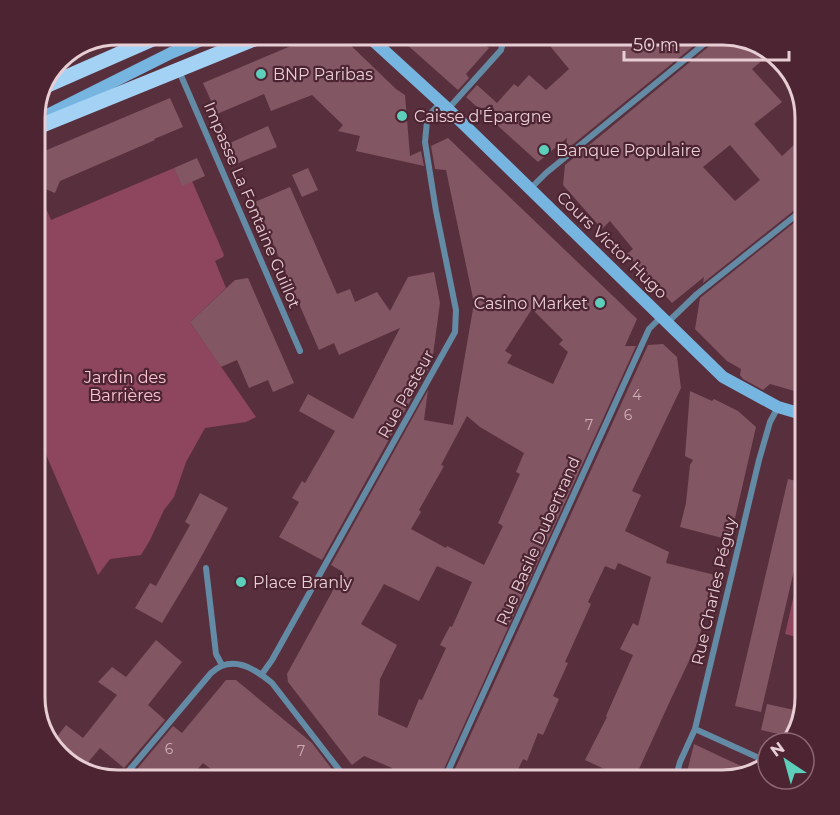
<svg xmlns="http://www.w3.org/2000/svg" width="840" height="815" font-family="Montserrat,sans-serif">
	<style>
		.green { fill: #8e465e }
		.building { fill: #835664; fill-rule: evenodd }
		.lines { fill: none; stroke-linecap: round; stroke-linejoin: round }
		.street { stroke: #648ba6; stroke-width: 6 }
		.secondary { stroke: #77b5e1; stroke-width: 12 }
		.primary { stroke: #a4d2f4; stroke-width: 15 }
		.poi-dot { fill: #5cceba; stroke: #4d2532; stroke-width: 2 }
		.labels { text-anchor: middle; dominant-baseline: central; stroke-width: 4.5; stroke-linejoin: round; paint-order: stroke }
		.number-label { font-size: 14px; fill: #ceafb8 }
		.poi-label { font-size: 16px; fill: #e7cdd4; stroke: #4d2532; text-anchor: start }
		.street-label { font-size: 16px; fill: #e7cdd4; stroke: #4d2532 }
		.park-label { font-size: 16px; fill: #f9c3d2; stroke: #4d2532 }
		.rim { fill: none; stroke: #e7cdd4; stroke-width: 3 }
	</style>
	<rect width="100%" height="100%" fill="#58303d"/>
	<!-- green -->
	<path class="green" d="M174,168l8,17 10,-4 32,74 -1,2 -8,4 11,27 -36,34 66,95 -10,5 -41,6 -19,34 -12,35 -10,13 -14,30 -9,15 -31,4 -12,16 -63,-146v-247l16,38z
		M805,547v92l-20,-5z"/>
	<!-- building -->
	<path class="building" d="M317,35h23l56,54 9,6 5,61 11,-5 3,15 -68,-15 4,-15 -22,-5 5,-6 -31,-30 -41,16 -7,-17 -47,20 -14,-31z
		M396,35h77l16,13 -23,26 3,4 -11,12z
		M541,35h166l-141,115 1,-12 -29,24 -72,-65 11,-12 20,18 17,-19 4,3 11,-12 17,15 23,-21z
		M720,35h8l41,20 -17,14 30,33 -28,22 28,32 23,-21v68l-3,1 -99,79 1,-6 -32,26 -45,-49 6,-5 -23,-28 -8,8 -39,-44 2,-20 153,-126zM730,145l30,35 -25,21 -32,-34z
		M170,98l13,29 -29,12 1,1 -95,41 -5,12 -12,-5 -8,3v-36z
		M268,126l9,21 -39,16 -8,-20z
		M448,138l189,181 -12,27h11l-197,434h-52l5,-12 -28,-12 -12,9 -64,-83 -1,-8 56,-102 -12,-7 97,-175 -4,30 29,5 21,-122 -28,-133 -11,-1 -4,-23zM532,309l31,31 -4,4 9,8 -15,32 -46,-21 5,-8 -7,-4zM467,416l13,11 44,26 -8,19 4,2 -22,49 5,3 -19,39 -37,-19 -1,2 -35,-19 10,-17 -2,-2 25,-44 -3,-1zM437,566l35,16 -20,45 -2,-1 -10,19 6,3 -24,52 -3,-1 -12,29 -29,-13 2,-36 17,-34 -36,-21 23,-40 35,17z
		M197,158l8,18 -23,10 -8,-18z
		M308,168l10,22 -16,7 -10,-22z
		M290,187l47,107 13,-5 5,13 22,-10 13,19 18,-34 26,-5 6,31 -8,59 -110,198 -43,-23 20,-35 -7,-4 10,-17 3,2 30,-52 -36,-20 9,-17 45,25 47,-91 -61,27 -5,-12 -15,7 -64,-148z
		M805,214v180l-35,-10 -7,6 -20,-11 -3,-4 1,-6 -14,-8 -32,-32 5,-31z
		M248,278l46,105 -21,9 -5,-12 -19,8 -12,-28 -16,7 -31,-45 45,-42z
		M663,344l14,13 4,31 -49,103 9,4 -16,36 44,21 -3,11 49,12 -17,67 -28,59 -36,79h-6l-43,-20 22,-43 -1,-1 27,-61 -13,-6 13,-26 5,3 13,-49 -33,-14 -3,7 -10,-4 -17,36 3,2 -26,58 3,1 -15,33 6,3 -16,36 -5,-2 -11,28 -4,-2 -10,21h-63l198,-435z
		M690,391l22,10 2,-2 24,12 18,16 -26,113 -50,-13 6,-24 4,-38 3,-5 -8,-4z
		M788,479l17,4v40l-44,189 -26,-6z
		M200,493l28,15 -33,60 -33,55 -27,-15 15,-25 6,3 34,-61 -5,-3z
		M156,640l26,22 -34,43 17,15 -41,48 -24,-20 -15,18 -30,-14 -3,-9 14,-18 17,13 34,-43 -19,-13 14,-15 14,10z
		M226,680h10l76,63 26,34 -5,3h-108l-22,-17 -13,15 -8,-7 -8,9h-34l-8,-5 41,-49 9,7z
		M767,704l32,7 -11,25 -27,-6z
		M694,744l34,16 22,10 -27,10h-38z"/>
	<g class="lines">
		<!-- street -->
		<path class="street" d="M179,71l121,280
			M448,109l53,-59 4,-15
			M531,188l15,-15 169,-138
			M668,322l29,-28 108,-86
			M206,568l10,86 6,11
			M262,674l10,-14 183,-328 1,-22 -20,-99 -11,-69 2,-21 4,-8 10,-11
			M695,729l73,33
			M121,780l90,-107c21,-19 43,-5 61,10l75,97
			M444,780l205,-451 12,-12
			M675,780l5,-18 15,-33 64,-269 11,-38 8,-15"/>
		<!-- secondary -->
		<path class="secondary" d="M367,35l81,74 275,268 55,30 27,8
			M35,121l136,-68 42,-18"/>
		<!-- primary -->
		<path class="primary" d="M48,85l114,-50
			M35,128l229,-93"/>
	</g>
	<!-- markers -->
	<g class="poi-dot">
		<circle cx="261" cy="74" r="6"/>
		<circle cx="402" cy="116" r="6"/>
		<circle cx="544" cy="150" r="6"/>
		<circle cx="600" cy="303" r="6"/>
		<circle cx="241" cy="582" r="6"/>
	</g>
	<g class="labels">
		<!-- number labels -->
		<g class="number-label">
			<text x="637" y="395">4</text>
			<text x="628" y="415">6</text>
			<text x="589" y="425">7</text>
			<text x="169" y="749">6</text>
			<text x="301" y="751">7</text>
		</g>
		<!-- poi labels -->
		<g class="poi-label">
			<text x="273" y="74">BNP Paribas</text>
			<text x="414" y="116">Caisse d'Épargne</text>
			<text x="556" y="150">Banque Populaire</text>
			<text x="588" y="303" text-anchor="end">Casino Market</text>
			<text x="253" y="582">Place Branly</text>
		</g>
		<!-- street labels -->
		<g class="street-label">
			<text transform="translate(252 205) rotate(67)">Impasse La Fontaine Guillot</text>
			<text transform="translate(612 245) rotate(44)">Cours Victor Hugo</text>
			<text transform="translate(406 394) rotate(-61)">Rue Pasteur</text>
			<text transform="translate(538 541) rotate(-66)">Rue Basile Dubertrand</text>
			<text transform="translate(714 591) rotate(-77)">Rue Charles Péguy</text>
		</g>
		<!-- park labels -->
		<g class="park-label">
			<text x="125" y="377">Jardin des<tspan x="125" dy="18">Barrières</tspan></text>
		</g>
	</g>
	<!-- crop -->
	<path d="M0 0H840V815H0ZM118 45H722A73 73 0 0 1 795 118V697A73 73 0 0 1 722 770H118A73 73 0 0 1 45 697V118A73 73 0 0 1 118 45Z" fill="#4d2532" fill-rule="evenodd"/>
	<path class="rim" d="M118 45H722A73 73 0 0 1 795 118V697A73 73 0 0 1 722 770H118A73 73 0 0 1 45 697V118A73 73 0 0 1 118 45Z"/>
	<!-- north arrow -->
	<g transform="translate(786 761) rotate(324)"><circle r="28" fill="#4d2532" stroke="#8b6873" stroke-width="1.5"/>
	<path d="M0-4.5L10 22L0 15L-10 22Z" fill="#5cceba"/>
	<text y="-9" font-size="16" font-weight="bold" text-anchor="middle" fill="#e7cdd4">N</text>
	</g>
	<!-- scale -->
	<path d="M624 51v9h165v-9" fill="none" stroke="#e7cdd4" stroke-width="3"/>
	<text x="633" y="51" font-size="18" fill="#e7cdd4" stroke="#4d2532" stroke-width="4.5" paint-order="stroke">50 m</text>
</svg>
